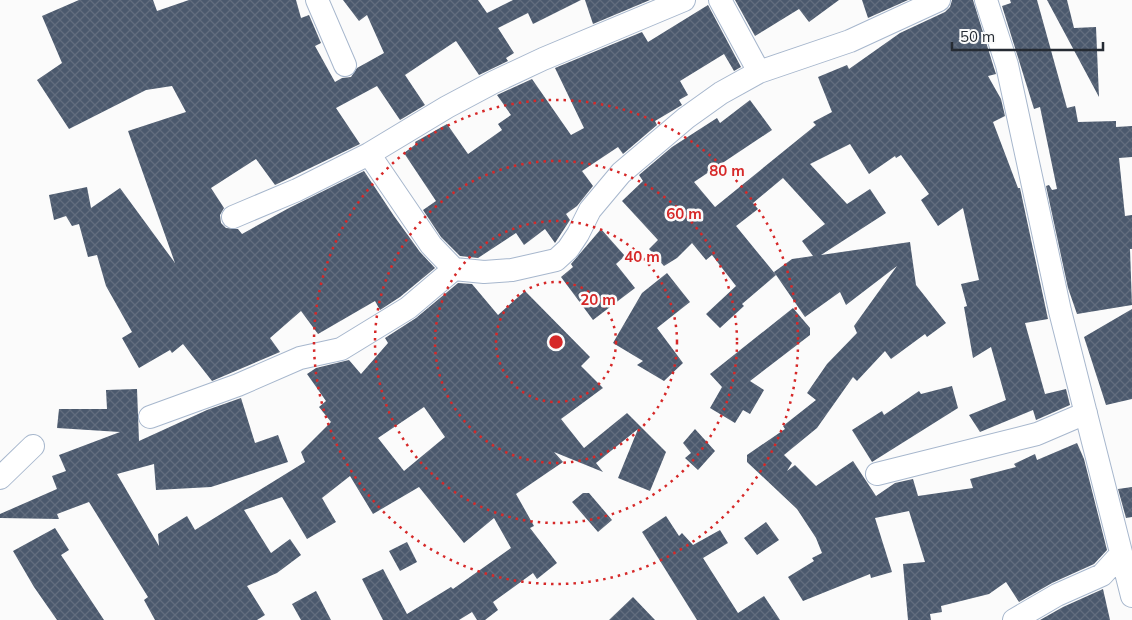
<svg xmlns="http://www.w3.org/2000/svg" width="1132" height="620" font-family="Mulish,sans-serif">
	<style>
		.building { fill: url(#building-cross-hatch); fill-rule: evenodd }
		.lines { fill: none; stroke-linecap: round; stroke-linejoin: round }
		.minor-casing { stroke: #a7b7cd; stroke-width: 24 }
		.minor { stroke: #fff; stroke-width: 22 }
		.ring { fill: none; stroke: #d62828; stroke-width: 2.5; stroke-dasharray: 2.5 5 }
		.centre { fill: #d62828; stroke: #fbfbfb; stroke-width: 2.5 }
		.ring-label { font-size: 15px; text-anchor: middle; font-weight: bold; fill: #d62828; stroke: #fbfbfb; stroke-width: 5; stroke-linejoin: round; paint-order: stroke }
	</style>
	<defs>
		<pattern id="building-cross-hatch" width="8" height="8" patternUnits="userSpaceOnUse" patternTransform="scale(1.25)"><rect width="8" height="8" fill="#4b596d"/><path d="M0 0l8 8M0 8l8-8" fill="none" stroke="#626d7e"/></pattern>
	</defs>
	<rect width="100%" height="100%" fill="#fbfbfb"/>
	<!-- building -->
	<path class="building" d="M79,0h74l4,11 32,-11h107l5,18 8,-3 12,28 -6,3 20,36 7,-4 9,-1 6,-9 27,-15 -17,-38 -8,6 -16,-21h135l9,13 26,-13h68l-48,24 -5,-11 -30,15 16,25 -8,5 2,3 -29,14 -23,-34 -51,34 20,30 -25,15 -23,-34 -41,22 24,36 -85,41 -19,-26 -45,29 13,20 -4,7 1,8 5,5 12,1 4,5 47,-26 75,-37 30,45 26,36 15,16 -35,29 -20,13 -5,-9 -57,33 -17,-23 -31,27 10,14 -68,29 -29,-37 -11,9 -2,-3 -31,18 -17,-30 10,-6 -26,-46 -9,-31 -9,2 -9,-33 -7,2 -6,-10 -12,4 -5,-25 38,-8 4,21 29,-20 55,75 -47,-132 58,-19 -14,-26 -26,4 -77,39 -32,-49 25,-17 -20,-47z
		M585,0h65l-57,24z
		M735,0h104l-30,22 -10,-13 -44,27z
		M862,0h46l-40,18z
		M952,0h21l21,68 2,6 -8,2 13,23 4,17 -12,6 25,66h2l28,131 -23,4 20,71 21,-5 4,16 -34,15 -3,-10 -53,22 -11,-17 37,-15 -15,-53 -18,11 -9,-51 3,-1 -6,-22 18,-4 -16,-72 -25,18 -17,-26 8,-6 -28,-39 -5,3 -1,-2 -26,18 -19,-30 -40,20 37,40 23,-15 16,24 -65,42 89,-13 6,43 30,38 -19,14 -2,-3 -34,25 -6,-8 -28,30 -4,-4 -36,51 -33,27 8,8 -5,8 8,-6 21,21 37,-25 23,35 19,-13 18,-4 5,17 55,-8 -3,-9 46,-12 -2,-3 21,-10 2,6 40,-17 7,16 23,91 -13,14 -42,19 -33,19 -13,-20 -17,12 -48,12 1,6 -12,2 1,6h-23l-5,-56 22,-2 -16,-51 -34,7 17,54 -21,6 -1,-4 -67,27 -15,-24 26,-16 -2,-3 10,-5 -6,-15 -19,-29 -50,-47v-7l38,-26 -2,-3 33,-26 -9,-7 20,-29 30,-31 -3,-7 43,-60 -51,39 -6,-13 -35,25 -31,-45 18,-13 21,-3 -11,-15 23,-17 -42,-46 -30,25 5,6 -22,17 40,49 -34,29 2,2 -24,22 -14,-14 30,-28 -24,-31 -6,5 -14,-17 -15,15 -13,8 -15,-17 9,-9 -36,-39 21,-20 -4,-6 33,-28 45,-29 3,5 30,-23 22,30 -78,52 21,25 101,-82 -3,-3 19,-10 -14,-35 29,-12 2,4 51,-36 45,-21 5,-5z
		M1010,0h27l30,108 8,-2 3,16 38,-1v6l16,-1v31l-13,1 6,58 7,-1v34h-2l2,56 -55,9 -9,-26 -22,-102 3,-1 3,5 5,-1 -17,-82 -6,2 -32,-103 9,-3z
		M1047,0h20l7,28 22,-1 3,70z
		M708,5l33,62 -7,4 -10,-17 -44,27 8,14 -9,5 3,5 -27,16 2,4 -34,29 -5,-7 -36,24 11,15 -16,20 -11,8 4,6 -15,23 -10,-14 -21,16 -8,-12 -38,25 -18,-2 -19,-19 -18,-27 13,-9 -32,-48 12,-9 -1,-2 32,-18 21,30 34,-24 -4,-6 13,-9 -14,-20 35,-16 39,56 13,-7 -29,-60 87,-36 6,10z
		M601,229l24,27 -9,8 19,24 -42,32 -32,-43 12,-10 -2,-3z
		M667,273l23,29 -33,26 26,35 -19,18 -27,-16 6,-4 -30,-18 29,-50z
		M458,283l14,1 26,31 27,-24 65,66 -9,9 22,22 -42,31 23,29 43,-35 39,39 -16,39 -32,-13 20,-49 -42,34 7,9 -49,-20 9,10 -47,32 18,32 -4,2 27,35 -20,16 -4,-6 -40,29 5,8 -13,10h-8l-5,-8 -13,8h-76l-21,-41 21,-10 24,45 44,-27 2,2 58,-41 -17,-30 -30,25 -45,-56 -46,27 -23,-38 -28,22 14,24 -29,17 -25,-42 -38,13 27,43 19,-14 11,16 -24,18 -30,13 18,29 -8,5h-102l-11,-20 4,-3 -59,-95 -32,12 2,5 -59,-1v-4l57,-25 -5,-13 14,-5 -7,-16 61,-23 -63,-4 2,-19h48l-1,-19 31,-1 2,52 68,-31 34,-12 14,45 23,-8 10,27 -77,25 -55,3 -2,-26 -37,10 42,72 -1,-12 29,-18 8,14 110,-68 -4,-10 30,-30 -12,-15 7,-6 -19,-27 9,-6 33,-8 12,14 27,-31 -3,-5 31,-20zM424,407l21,30 -41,34 -26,-33z
		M793,308l17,20v7l-60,46 14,9 -14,24 -7,-4 -8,13 -25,-15 12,-21 -12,-13z
		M1132,309v90l-26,6 -22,-68z
		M952,386l6,22 -86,54 -20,-32 30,-19 2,4 35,-24 2,3z
		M695,429l20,22 -17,19 -13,-12 6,-5 -8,-10z
		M1132,487v30l-6,1 -8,-29z
		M583,493h6l23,27 -14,12 -26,-30z
		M666,516l13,20 3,-3 11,12 27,-15 8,13 -25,15 35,55 26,-17 16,24h-83l-55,-88z
		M766,522l13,18 -22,15 -13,-17z
		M55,528l14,22 -8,5 43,65h-47l-23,-33 -21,-36z
		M407,542l10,20 -17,9 -11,-20z
		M1103,589l7,31h-70l23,-13z
		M316,591l15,29h-30l-9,-16z
		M633,597l22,23h-46z"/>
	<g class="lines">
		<defs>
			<path id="minor" d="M317,0l28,65
				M720,0l39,72
				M986,0l21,65 53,246 72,285
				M369,154l62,91 23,24 30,3 28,-2 44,-10 12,-11 10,-15 12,-24 31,-37 65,-55 35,-25 38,-21 91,-31 89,-41
				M233,217l64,-27 72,-36 78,-47 47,-25 49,-23 141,-59
				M150,417l88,-32 62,-27 41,-9 67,-41 46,-39
				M877,474l160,-40 49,-21
				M0,478l33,-32
				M1014,620l43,-25 45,-20 19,-21"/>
		</defs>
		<!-- minor casing -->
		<use href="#minor" class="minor-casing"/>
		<!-- minor -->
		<use href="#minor" class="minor"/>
	</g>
	<!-- distance rings -->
	<g class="ring">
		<circle cx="556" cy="342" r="60"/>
		<circle cx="556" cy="342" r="121"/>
		<circle cx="556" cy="342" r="181"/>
		<circle cx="556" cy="342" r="242"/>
	</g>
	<circle cx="556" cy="342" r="8" class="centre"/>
	<g class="ring-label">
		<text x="727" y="176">80 m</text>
		<text x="684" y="219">60 m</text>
		<text x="642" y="262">40 m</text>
		<text x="598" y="305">20 m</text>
	</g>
	<!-- scale -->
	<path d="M952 42v8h151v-8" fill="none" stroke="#252b33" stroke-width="2.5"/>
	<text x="960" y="42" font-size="15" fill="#252b33" stroke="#fbfbfb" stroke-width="4" paint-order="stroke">50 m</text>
</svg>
